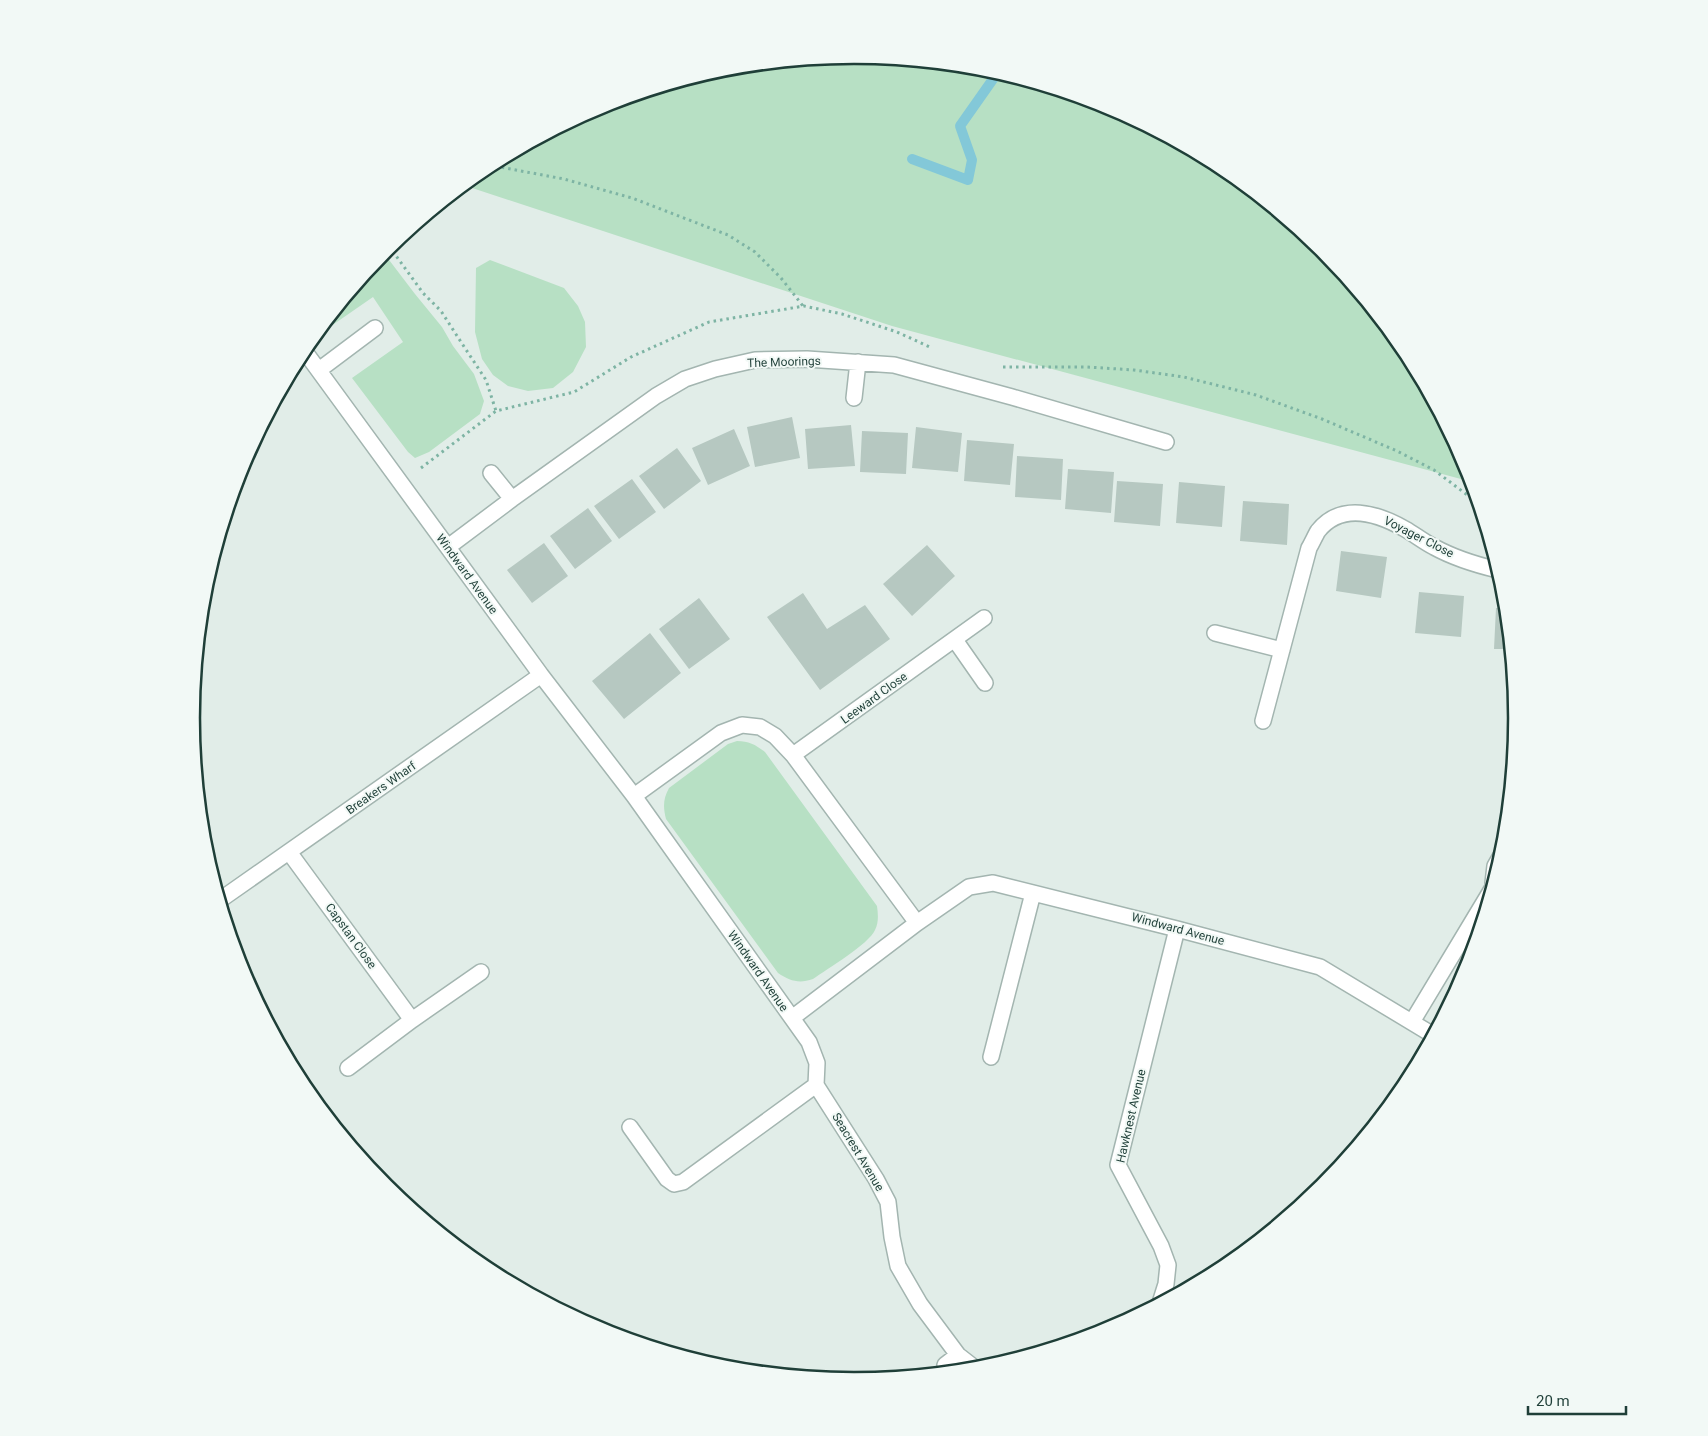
<svg xmlns="http://www.w3.org/2000/svg" width="1708" height="1436" font-family="Roboto,sans-serif">
	<style>
		.green { fill: #b7e0c4 }
		.lines { fill: none; stroke-linecap: round; stroke-linejoin: round }
		.stream { stroke: #83c8d8; stroke-width: 10 }
		.building { fill: #b6c8c1 }
		.minor-casing { stroke: #a3b5b0; stroke-width: 18 }
		.path { stroke: #7eb4a4; stroke-width: 3; stroke-dasharray: 2.5 4; stroke-linecap: butt }
		.minor { stroke: #fff; stroke-width: 15 }
		.labels { text-anchor: middle; dominant-baseline: central; stroke-width: 4; stroke-linejoin: round; paint-order: stroke }
		.street-label { font-size: 12px; fill: #1f3f38; stroke: #f2f9f6 }
		.rim { fill: none; stroke: #1f3f38; stroke-width: 2.5 }
	</style>
	<rect width="100%" height="100%" fill="#e1ede8"/>
	<!-- green -->
	<path class="green" d="M854,55l130,13 124,38 115,61 100,82 82,101 62,115 5,17 -580,-156 -429,-141 23,-18 115,-62 124,-37z
		M383,252l32,42 27,33 11,19 21,28 10,27 -4,13 -51,38 -14,6 -7,-6 -56,-74 51,-36 -30,-45 -52,36 -2,-4z
		M490,260l74,28 14,18 7,16 1,25 -13,25 -20,16 -25,3 -20,-5 -15,-11 -11,-16 -7,-27 1,-64z
		M737,741c12,0 19,4 28,11l112,154c1,8 2,16 -2,24 -6,14 -48,39 -62,49 -14,5 -23,2 -35,-6l-112,-154c-3,-12 -3,-20 3,-31l59,-44z"/>
	<g class="lines">
		<!-- stream -->
		<path class="stream" d="M912,159l56,21 4,-20 -12,-34 38,-54"/>
	</g>
	<!-- building -->
	<path class="building" d="M792,417l8,41 -45,9 -8,-40z
		M851,425l4,41 -47,3 -3,-40z
		M916,427l46,6 -4,39 -46,-4z
		M734,429l16,37 -42,19 -16,-37z
		M862,431l46,2 -2,41 -46,-2z
		M967,440l47,4 -4,41 -46,-4z
		M677,448l24,33 -37,28 -25,-33z
		M1017,456l46,3 -2,41 -46,-3z
		M1068,469l46,3 -3,41 -46,-4z
		M632,479l24,33 -37,27 -25,-33z
		M1117,481l46,3 -3,42 -46,-4z
		M1179,482l46,4 -3,41 -46,-4z
		M1243,501l46,3 -2,41 -47,-4z
		M588,508l24,33 -37,28 -25,-33z
		M544,543l24,33 -36,27 -25,-33z
		M927,545l28,31 -43,40 -29,-32z
		M1341,551l46,6 -6,41 -45,-7z
		M1419,592l45,4 -3,41 -46,-4z
		M803,593l24,36 38,-24 25,34 -70,51 -53,-73z
		M699,598l31,41 -41,30 -30,-40z
		M1496,608h10l4,41h-16z
		M650,633l31,40 -57,46 -32,-38z"/>
	<g class="lines">
		<defs>
			<path id="minor" d="M303,349l238,326 93,121 175,246 8,21 -1,22 60,94 12,23 4,35 6,29 22,38 38,51 18,14
				M319,370l56,-42
				M854,398l4,-36
				M491,473l21,26
				M448,547l64,-48 144,-103 29,-17 30,-10 40,-9 52,-1 87,6 118,32 154,45
				M1215,633l67,17
				M955,640l30,43
				M1263,721l46,-173c3,-5 6,-12 9,-17 23,-29 59,-18 87,-2 9,5 19,13 29,18 20,11 43,18 64,23
				M793,755l191,-137
				M634,796l87,-63 21,-8 18,2 15,9 18,19 124,168
				M289,852l123,168
				M1493,883l2,-17 8,-14
				M220,900l321,-225
				M792,1018l125,-95 52,-36 24,-4 184,46 143,38 113,68
				M1412,1022l80,-133
				M991,1057l42,-164
				M348,1068l64,-48 69,-48
				M630,1127l37,52 7,5 9,-2 133,-97
				M1160,1303l6,-19 2,-19 -7,-19 -43,-81 59,-236
				M945,1365l13,-10"/>
		</defs>
		<!-- minor casing -->
		<use href="#minor" class="minor-casing"/>
		<!-- path -->
		<path class="path" d="M489,165l75,14 68,19 96,37 27,17 26,26 22,28
			M389,246l34,47 18,18 20,31 25,38 10,31
			M1003,367h84l47,3 50,7 72,18 66,24 75,32 37,19 44,33
			M421,468l75,-57 78,-19 57,-35 78,-35 95,-16 38,8 55,18 35,16"/>
		<!-- minor -->
		<use href="#minor" class="minor"/>
	</g>
	<g class="labels">
		<!-- street labels -->
		<g class="street-label">
			<text transform="translate(784 362) rotate(-2)">The Moorings</text>
			<text transform="translate(1419 537) rotate(27)">Voyager Close</text>
			<text transform="translate(467 574) rotate(54)">Windward Avenue</text>
			<text transform="translate(874 698) rotate(-36)">Leeward Close</text>
			<text transform="translate(381 788) rotate(-35)">Breakers Wharf</text>
			<text transform="translate(1178 929) rotate(15)">Windward Avenue</text>
			<text transform="translate(351 936) rotate(54)">Capstan Close</text>
			<text transform="translate(758 971) rotate(55)">Windward Avenue</text>
			<text transform="translate(1131 1116) rotate(-77)">Hawknest Avenue</text>
			<text transform="translate(858 1152) rotate(59)">Seacrest Avenue</text>
		</g>
	</g>
	<!-- crop -->
	<path d="M0 0H1708V1436H0ZM200 718a654 654 0 1 1 1308 0a654 654 0 1 1-1308 0Z" fill="#f2f9f6" fill-rule="evenodd"/>
	<path class="rim" d="M200 718a654 654 0 1 1 1308 0a654 654 0 1 1-1308 0Z"/>
	<!-- scale -->
	<path d="M1528 1406v8h98v-8" fill="none" stroke="#1f3f38" stroke-width="2.5"/>
	<text x="1536" y="1406" font-size="15" fill="#1f3f38" stroke="#f2f9f6" stroke-width="4" paint-order="stroke">20 m</text>
</svg>
